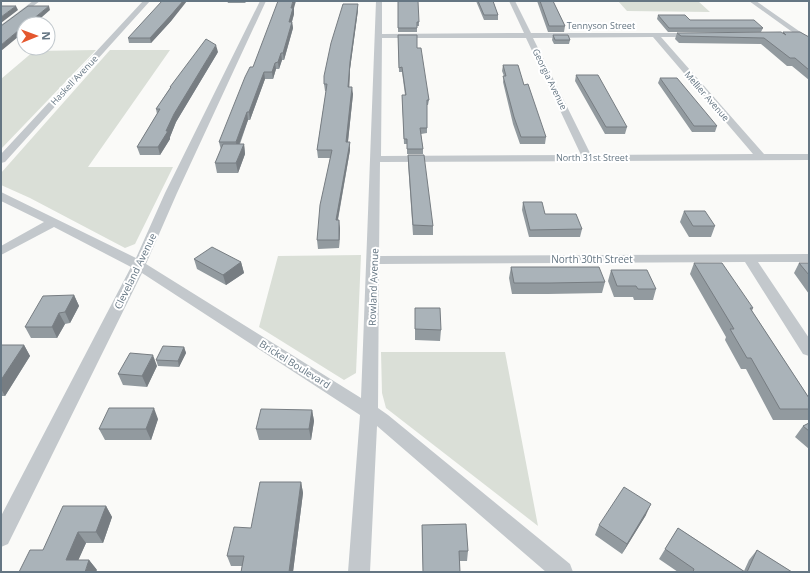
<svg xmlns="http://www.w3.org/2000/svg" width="810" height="573" font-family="'Open Sans',sans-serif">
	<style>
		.green { fill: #dadfd7 }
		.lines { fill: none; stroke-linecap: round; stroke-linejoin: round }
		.minor { fill: #c3c8cc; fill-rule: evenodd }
		.wall { fill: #929a9f }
		.shaded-wall { fill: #777d82 }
		.building { fill: #aab3b9; stroke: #777d82 }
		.labels { text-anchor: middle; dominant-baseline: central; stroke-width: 4; stroke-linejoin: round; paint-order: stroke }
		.far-street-label { font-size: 9px; fill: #657683; stroke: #fff }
		.street-label { font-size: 10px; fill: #657683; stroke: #fff }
	</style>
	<rect width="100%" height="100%" fill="#fafaf8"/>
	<!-- green -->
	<path class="green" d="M618,1h80l12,11 -83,-1z
		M96,50l-95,99v-70l33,-28z
		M110,50h60l-82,117h85l-38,77 -10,4 -95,-50 -29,-13v-12z
		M361,255l-5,118 -12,7 -85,-53 19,-71z
		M381,352h124l33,174 -152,-118 -4,-15z"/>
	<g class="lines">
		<!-- minor -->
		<path class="minor" d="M33,1h7l-39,29v-5z
			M143,1h7l-145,161 -4,1v-9z
			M260,1h6l-89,192 -31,71 215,134 15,-397h6v33l142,-1 -15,-32h6l16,32h168v4h-38l103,117h45v6l-429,2 -1,94 430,-2v8h-51l51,76v18l-6,-2 -58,-92 -366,2 -1,144 10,7 182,149 3,8h-27l-169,-146 -7,146h-22l12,-157 -218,-142 -134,271 -7,3v-31l130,-249 -77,-40 -53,28v-9l43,-24 -43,-21v-9l135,66 29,-65zM653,37l100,117 -162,1 -58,-117zM382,38h144l55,117 -200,1z
			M749,1h7l53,37v6z"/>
	</g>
	<!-- wall -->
	<path class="wall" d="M227,1h20l-2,2h-17z
		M398,1l21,21v4h-2v6h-19z
		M476,1h17l5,14v5h-14z
		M537,1h16l12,25 -1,6h-16z
		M294,8v6l-2,8 1,6 -9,32h-2l-3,9h-3l-3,10h-8l-15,41h-2l-8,24h4l1,10 -7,19h-21l-2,-10 6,-13 -2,-8z
		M358,10l-8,59 -1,18 4,7 -5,48 2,8 -12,70 2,9 -1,19 -21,1 -1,-9 13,-82h-12l-1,-8 9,-59h-1l-1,-7z
		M658,15l32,5 73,8 -2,4h-93l-11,-13z
		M172,20l-21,23h-22l-1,-5z
		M783,32l26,5v43l-17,-14h-5l-26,-22 -82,-1 -4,-4 2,-6h106z
		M398,35l19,13 12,52 -1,5h-1v28l-6,1 2,15v5h-16v-10h-3l-2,-49h3l-3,-23h-3z
		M553,35l17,5 -1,4h-15l-2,-4z
		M218,52l-42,70 -6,15v2l-10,16h-20l-3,-8 20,-33 -1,-5 14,-21v-1z
		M503,65l21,20 22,52 -1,7h-25l-7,-20 -10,-42 1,-6 -2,-5z
		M576,75l51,52 -2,7h-20l-30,-53z
		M660,78l57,48 -2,6h-23l-34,-49z
		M408,155l25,71v9h-20l-5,-72z
		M523,202l22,12 37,15 -2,8h-51l-7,-27z
		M684,211l31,15 -4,11h-22l-9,-15z
		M194,259l47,3 3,11 -18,12 -29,-16z
		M694,263l59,45 -1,3 57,87 -1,22h-35l-27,-51h-5l-16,-29 1,-3 -36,-63z
		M799,263h10v31l-15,-21z
		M511,267l94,15 -3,11 -54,1h-36l-3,-16z
		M611,270l45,19 -3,11h-19l-1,-3h-19l-6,-16z
		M74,295l5,11 -9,17 -5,1 -8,14h-26l-6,-11z
		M415,308l26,22 -1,11 -25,-1z
		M1,345h23l6,11 -25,40h-4z
		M184,347l2,6 -7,14 -21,-1 -2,-6z
		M157,366l-10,21 -24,-2 -5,-11z
		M312,410l2,11 -3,19h-52l-3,-11z
		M158,419l-7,21h-46l-6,-11z
		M809,423v26l-14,-12 8,-11z
		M301,482l2,11 -10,79h-52l1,-6h-11l-4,-10 24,-28z
		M106,506l6,11 -9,26h-17l-8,17h11l8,10 -54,-20z
		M646,515l-24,39 -27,-19 4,-10z
		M422,525l46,26 -1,10h-7v11h-37l-1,-37z
		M678,528l66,43 5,-11 8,-10 35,22h-114l-19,-13z"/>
	<!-- shaded-wall -->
	<path class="shaded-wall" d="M183,1h4l-15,19 -21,23 -1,-5z
		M293,1h3l-2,7v6l-4,14 -1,-6 2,-14z
		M358,4v6l-8,59 -1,25 -1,-7 2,-25z
		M16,6l2,4 -17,13v-6z
		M49,6l1,4 -16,14h-7z
		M292,22l1,6 -9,32 -1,-7z
		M24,26v6l-23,19v-6z
		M216,45l2,7 -42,70 -6,15v2l-10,16 -2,-8 8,-16 8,-17z
		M281,53l1,7 -3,9 -1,-7z
		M275,63l1,6 -3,10 -1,-7z
		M264,72l1,7 -15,41 -1,-8z
		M352,87l1,7 -6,56 -1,-8z
		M247,112l1,8 -11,30 -1,-8z
		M350,142v8l-14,79v-9z
		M244,144l1,10 -7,19 -2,-10z
		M339,220l1,9 -1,19z
		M241,262l3,11 -18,12 -3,-10z
		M74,295l5,11 -9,17 -5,-11z
		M59,313l6,11 -8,14 -5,-11z
		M24,345l6,11 -25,40 -4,-7v-9z
		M184,347l2,6 -7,14 -1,-6z
		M153,355l4,11 -10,21 -5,-11z
		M154,408l4,11 -7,21 -5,-11z
		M312,410l2,11 -3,19 -2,-11z
		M301,482l2,11 -10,79h-4z
		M651,504l-5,11 -24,39 5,-10z
		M106,506l6,11 -9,26 -7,-11z
		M78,532l8,11 -12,27 -8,-10z
		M89,560l8,10 -1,2h-11z"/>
	<!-- building -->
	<path class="building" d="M162,1h21l-12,14 -21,23h-22z
		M278,1h15l-2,7h2l-4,14h3l-9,31h-2l-3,9 -3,1 -3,9h-8l-15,40h-2l-11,30h-17l26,-65 5,-10h3z
		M398,1h20l1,21h-2v6h-19z
		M478,1h15l5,14h-14z
		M540,1h13l12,25h-16z
		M343,4h15l-8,58 -2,25h4l-6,55h4l-14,78h3v20h-22l3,-35 12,-55h-15l10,-66h-3v-8l7,-33z
		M1,6h15l-15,11z
		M28,6h21l-22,18h-3v2l-23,19v-19z
		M658,15h27l5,5h64l9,8h-94z
		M781,32l5,3 -3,-3h17l9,5v33l-14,-12h-5l-26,-20 -83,-2 -4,-3z
		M398,35h19v13h4l8,52h-2v28h-7l3,21h-16v-10h-3l-2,-44h4l-4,-28 -3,1z
		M553,35h15l2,5h-15z
		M206,39l10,6 -42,69 -8,17h2l-10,16h-21l23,-38h-4l15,-22h-1z
		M503,65h15l6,20 4,-1 18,53h-25l-7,-20 -11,-41h3z
		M576,75h22l29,52h-21z
		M660,78h17l40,48h-23z
		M223,144h21l-8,19h-21z
		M408,155h16l9,71 -20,-1z
		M523,202h19l3,12h31l6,15 -52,1z
		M684,211h21l10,15h-22z
		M212,247l29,15 -18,13 -29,-16z
		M694,263h28l31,45h-3l59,90v11h-29l-29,-51h-4l-17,-29h4z
		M799,263h10v12z
		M511,267h88l6,15 -55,1h-36z
		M611,270h36l9,19h-18l-2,-3h-19z
		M74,295l-9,17 -6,1 -7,14h-27l18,-31z
		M415,308h25l1,22 -26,-1z
		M1,345h23l-23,35z
		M163,346l21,1 -6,14 -22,-1z
		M130,353l23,2 -11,21 -24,-2z
		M109,408h45l-8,21h-47z
		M261,409l51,1 -3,19h-53z
		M809,423v8l-6,-5z
		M260,482h41l-12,90h-48l3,-16h-17l7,-29 17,1z
		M624,487l27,17 -24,40 -28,-19z
		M63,506h43l-10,26h-18l-12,28h23l-4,12h-66l11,-22h13z
		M466,524l2,27h-9l1,21h-37l-1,-47z
		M678,528l67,44h-52l1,-3 -29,-20z
		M757,550l35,22h-45z"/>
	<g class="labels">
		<!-- far-street labels -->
		<g class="far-street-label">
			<text x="601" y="25">Tennyson Street</text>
			<text transform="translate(550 79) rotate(64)">Georgia Avenue</text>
			<text transform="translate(74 80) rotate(-47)">Haskell Avenue</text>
			<text transform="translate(707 96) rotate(49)">Mellier Avenue</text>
			<text x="592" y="157">North 31st Street</text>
		</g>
		<!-- street labels -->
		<g class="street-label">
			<text x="592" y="259">North 30th Street</text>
			<text transform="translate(135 271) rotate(-64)">Cleveland Avenue</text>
			<text transform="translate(373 287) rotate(-88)">Rowland Avenue</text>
			<text transform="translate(295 364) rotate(32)">Brickel Boulevard</text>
		</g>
	</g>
	<!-- border -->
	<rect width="810" height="573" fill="none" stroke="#657683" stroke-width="4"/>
	<!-- north arrow -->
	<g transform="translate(36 36) rotate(89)"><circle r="19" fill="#ffffff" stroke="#c1c8cd"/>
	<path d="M0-3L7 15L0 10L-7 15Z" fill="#e4572e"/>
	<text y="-6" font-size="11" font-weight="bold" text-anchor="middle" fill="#657683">N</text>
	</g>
</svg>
